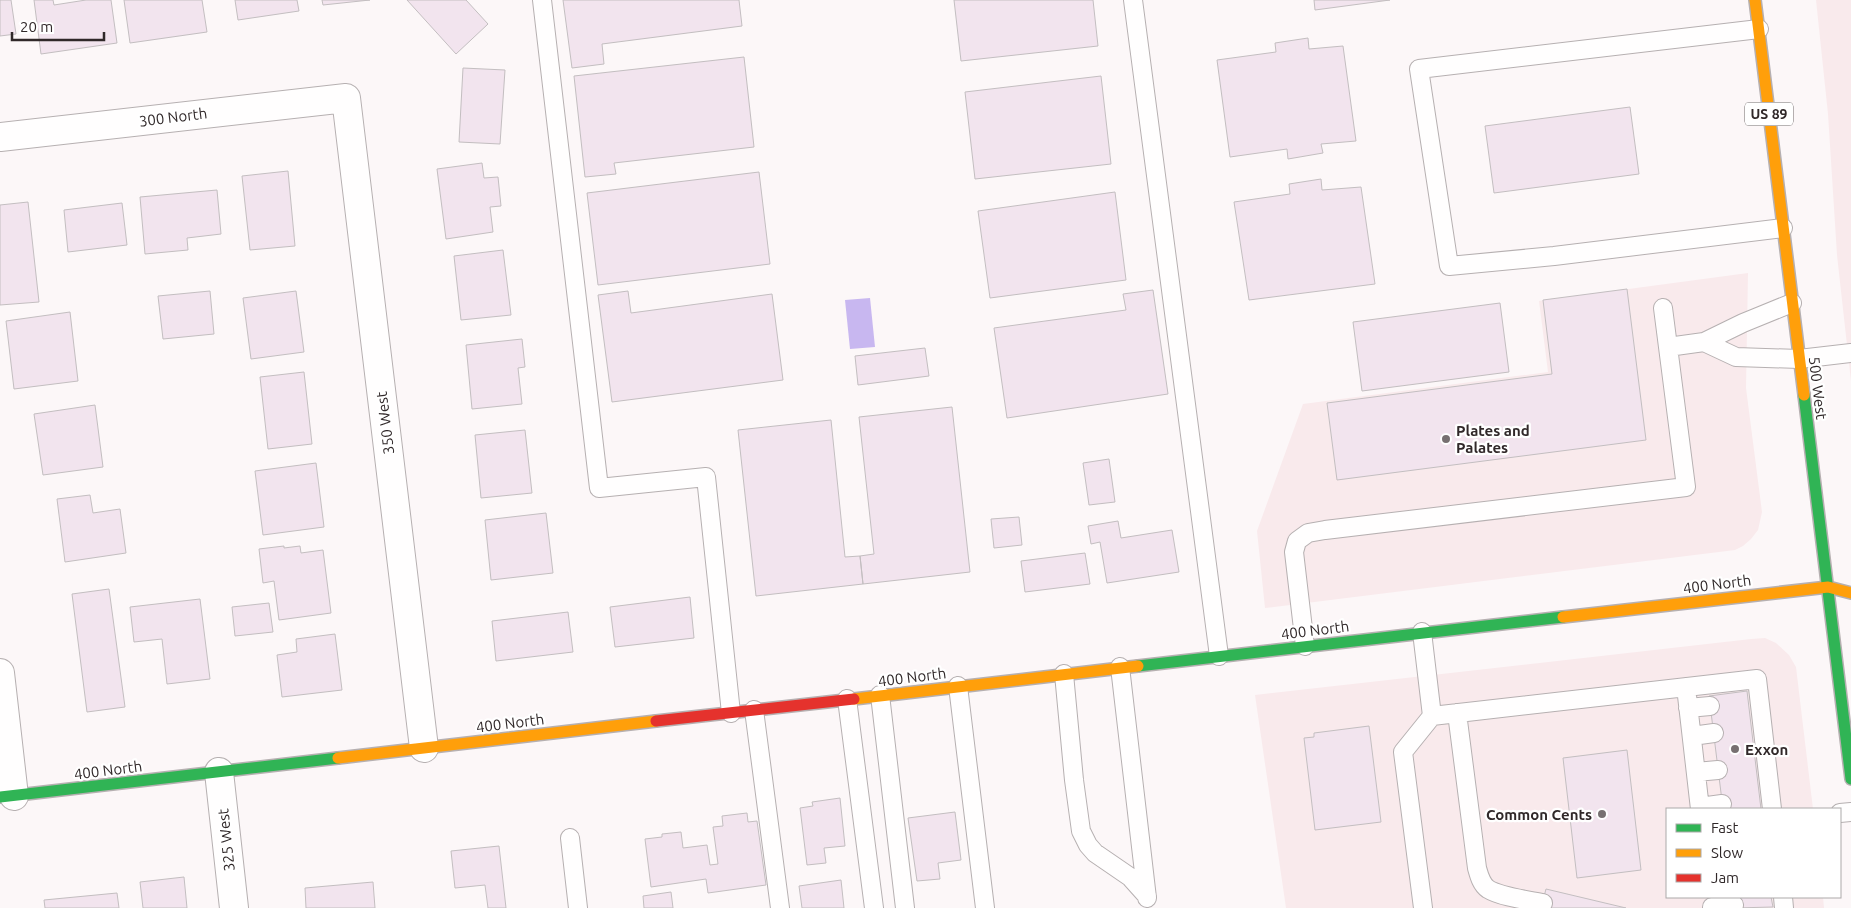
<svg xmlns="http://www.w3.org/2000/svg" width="1851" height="908" font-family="Ubuntu,sans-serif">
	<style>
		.built { fill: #f9eaec }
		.water { fill: #c8b7f0 }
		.building { fill: #f2e4ee; stroke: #c3bec0 }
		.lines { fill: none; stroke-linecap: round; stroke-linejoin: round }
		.lane-casing { stroke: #b6b0b1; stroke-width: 20 }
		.street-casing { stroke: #b6b0b1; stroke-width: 30 }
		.fast-casing { stroke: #b6b0b1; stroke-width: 14 }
		.slow-casing { stroke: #b6b0b1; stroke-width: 14 }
		.jam-casing { stroke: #b6b0b1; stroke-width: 14 }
		.lane { stroke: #fffefe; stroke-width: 18 }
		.street { stroke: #fffefe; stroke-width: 28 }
		.fast { stroke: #30b455; stroke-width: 11 }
		.slow { stroke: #ff9f0a; stroke-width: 11 }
		.jam { stroke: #e5322d; stroke-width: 11 }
		.poi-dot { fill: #777071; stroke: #fff; stroke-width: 2 }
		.labels { text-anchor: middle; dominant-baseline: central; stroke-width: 4.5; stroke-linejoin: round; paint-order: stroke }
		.shield { fill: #fff; stroke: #6e6869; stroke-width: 1 }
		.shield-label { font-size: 14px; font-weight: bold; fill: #302829 }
		.street-label { font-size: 15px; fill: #302829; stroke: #fff }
		.poi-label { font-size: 15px; font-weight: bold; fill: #302829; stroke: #fff; text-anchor: start }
	</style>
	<rect width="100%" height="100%" fill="#fcf7f8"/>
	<!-- built -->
	<path class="built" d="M1816,0h35v381l-14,-126 -9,-141z
		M1748,273l-2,115 16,124 -4,18 -7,9 -8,7 -8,4 -16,2 -454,56 -8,-77 46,-127 245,-32 -9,-71z
		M1765,638l11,5 13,12 7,12 17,142h-146v88h156l1,11h-538l-31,-213 496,-56z"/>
	<!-- water -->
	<path class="water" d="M870,298l5,49 -25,2 -5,-49z"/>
	<!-- building -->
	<path class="building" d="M0,0h11l5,34 -16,2z
		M34,0h19l1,5 32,-5h25l6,43 -76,11z
		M124,0h78l5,32 -77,11z
		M235,0h62l2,11 -61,9z
		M322,0h48l-47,5z
		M407,0h59l22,24 -32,30z
		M563,0h176l3,26 -140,18 2,20 -32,4z
		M954,0h139l5,46 -137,15z
		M1314,0h76l-75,10z
		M1308,38l1,11 34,-3 13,95 -35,3 2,9 -35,6 -1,-10 -57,8 -13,-97 59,-8 -1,-9z
		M744,57l10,90 -140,16 2,11 -31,3 -11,-101z
		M463,68l42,2 -5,74 -41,-2z
		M1101,76l10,88 -136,15 -10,-87z
		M1630,107l9,67 -145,19 -9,-67z
		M482,163l2,15 14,-1 3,29 -11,1 3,25 -47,7 -9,-70z
		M288,171l7,75 -45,4 -8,-74z
		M759,172l11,92 -172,21 -11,-92z
		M1321,179l1,11 39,-3 14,97 -126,16 -15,-98 56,-8 -1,-10z
		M217,190l4,44 -34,4 1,12 -43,4 -5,-57z
		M1115,192l11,88 -136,18 -12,-87z
		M28,202l11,100 -39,3v-100z
		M122,203l5,42 -59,7 -4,-42z
		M503,250l8,65 -50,5 -7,-64z
		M1627,289l19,151 -309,40 -10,-77 225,-29 -9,-74z
		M1153,290l15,104 -161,24 -13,-90 132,-18 -3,-16z
		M210,291l4,43 -51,5 -5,-43z
		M296,291l8,61 -53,7 -8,-61z
		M628,291l3,22 141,-19 11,86 -171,22 -14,-107z
		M1500,303l9,69 -147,19 -9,-69z
		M70,312l8,69 -64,8 -8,-68z
		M522,339l3,28 -7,1 4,36 -50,5 -6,-64z
		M925,348l4,28 -71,9 -3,-29z
		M304,372l8,72 -44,5 -8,-72z
		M95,405l8,62 -60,8 -9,-61z
		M952,407l18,165 -107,12 -3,-28 14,-2 -15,-137z
		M831,420l14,137 15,-1 3,28 -107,12 -18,-166z
		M525,430l7,63 -51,5 -6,-63z
		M1109,459l6,43 -26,3 -6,-42z
		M316,463l8,64 -61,8 -8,-64z
		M90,495l3,18 27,-4 6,44 -61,9 -8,-63z
		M546,513l7,60 -62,7 -6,-60z
		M1019,517l3,28 -28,3 -3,-29z
		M1118,521l3,17 51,-8 7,42 -72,11 -7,-41 -9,2 -3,-18z
		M284,546v2l16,-2 1,7 22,-3 8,63 -52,7 -5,-39 -11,2 -4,-34z
		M1085,553l5,31 -65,8 -4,-31z
		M109,589l16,118 -38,5 -15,-118z
		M690,597l4,41 -79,9 -5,-40z
		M200,599l10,80 -43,5 -5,-45 -28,3 -4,-35z
		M269,603l4,29 -38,4 -3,-29z
		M568,612l5,40 -77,9 -4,-40z
		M335,634l7,56 -60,7 -5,-42 20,-3 -1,-13z
		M1747,691l14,118h-38l-14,-113z
		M1369,726l12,96 -66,8 -11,-92 10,-1v-4z
		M1627,750l14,120 -64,8 -14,-120z
		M840,798l5,48 -21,2 2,15 -19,2 -7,-57 13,-2 -1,-4z
		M955,812l6,48 -23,3 2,16 -23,2 -9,-63z
		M747,813l1,9 9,-1 9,64 -58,8 -2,-14 -55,8 -6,-48 17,-2v-3l19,-2 2,16 24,-3 3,20 8,-1 -5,-37 10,-1 -1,-10z
		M499,846l7,62h-18l-3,-23 -30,3 -4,-37z
		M184,877l3,31h-44l-3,-26z
		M841,880l3,28h-42l-3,-22z
		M373,882l2,26h-69l-1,-20z
		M1546,889l80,19h-85z
		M671,892l2,16h-29l-1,-12z
		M117,893l2,15h-74l-1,-8z
		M1733,897h38l2,10 -39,1z"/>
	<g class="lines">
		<defs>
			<path id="lane" d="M542,0l57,488 107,-11 25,236
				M1133,0l86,656
				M1759,29l-340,40 30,197 105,-10 229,-28
				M1704,342l32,15 63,2 52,-6
				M1668,347l36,-5 39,-19 49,-20
				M1422,632l10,84 -29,36 20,156
				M1305,646l-11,-94 3,-11 11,-8 17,-3 361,-43 -23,-179
				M1120,667l27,231
				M1064,674l10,106 7,51 7,14 7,8 35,24 17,19
				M958,686l27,222
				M1686,687l14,122
				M880,695l25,213
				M847,699l27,209
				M1688,708l22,-2
				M754,710l26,198
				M1457,713l20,155c2,7 4,16 11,21 13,8 39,11 55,14
				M1432,716l325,-37 15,130
				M1692,736l22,-3
				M1696,772l22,-2
				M1700,807l22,-3
				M1840,813l11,-1
				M570,838l8,70
				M1783,897l1,11
				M1712,907l22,-2"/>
			<path id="street" d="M0,137l346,-39 78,650
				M0,673l14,123
				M219,772l15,136"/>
			<path id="fast" d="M1804,395l47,384
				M1138,666l425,-49
				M0,797l338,-39"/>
			<path id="slow" d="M1755,0l49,395
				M1563,617l265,-30 23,6
				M854,699l284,-33
				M338,758l318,-37"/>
			<path id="jam" d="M656,721l198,-22"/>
		</defs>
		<!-- lane casing -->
		<use href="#lane" class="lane-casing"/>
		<!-- street casing -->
		<use href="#street" class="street-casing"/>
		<!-- fast casing -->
		<use href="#fast" class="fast-casing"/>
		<!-- slow casing -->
		<use href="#slow" class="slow-casing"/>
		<!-- jam casing -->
		<use href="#jam" class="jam-casing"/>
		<!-- lane -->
		<use href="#lane" class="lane"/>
		<!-- street -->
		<use href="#street" class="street"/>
		<!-- fast -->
		<use href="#fast" class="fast"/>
		<!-- slow -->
		<use href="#slow" class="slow"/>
		<!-- jam -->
		<use href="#jam" class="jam"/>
	</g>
	<!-- markers -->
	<g class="poi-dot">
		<circle cx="1446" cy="439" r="5"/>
		<circle cx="1735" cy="749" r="5"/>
		<circle cx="1602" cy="814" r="5"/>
	</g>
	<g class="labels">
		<!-- shield labels -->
		<rect class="shield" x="1745" y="102.5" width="48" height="23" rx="4"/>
		<g class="shield-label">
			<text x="1769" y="114">US 89</text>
		</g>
		<!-- street labels -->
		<g class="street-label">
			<text transform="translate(173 117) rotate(-7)">300 North</text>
			<text transform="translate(1818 388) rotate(83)">500 West</text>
			<text transform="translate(385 423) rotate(-97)">350 West</text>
			<text transform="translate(1717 584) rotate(-7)">400 North</text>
			<text transform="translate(1315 630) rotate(-7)">400 North</text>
			<text transform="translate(912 677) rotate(-7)">400 North</text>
			<text transform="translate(510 723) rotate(-7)">400 North</text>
			<text transform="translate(108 770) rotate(-7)">400 North</text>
			<text transform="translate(226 840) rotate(-96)">325 West</text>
		</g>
		<!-- poi labels -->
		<g class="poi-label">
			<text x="1456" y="430">Plates and<tspan x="1456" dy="17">Palates</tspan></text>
			<text x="1745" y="749">Exxon</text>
			<text x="1592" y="814" text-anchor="end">Common Cents</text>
		</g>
	</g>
	<!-- legend -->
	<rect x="1666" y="808" width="175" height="90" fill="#ffffff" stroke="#aca9a9"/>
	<rect x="1676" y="824" width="25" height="8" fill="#30b455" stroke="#aca9a9"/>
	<text x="1711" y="833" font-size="15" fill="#302829">Fast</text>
	<rect x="1676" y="849" width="25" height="8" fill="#ff9f0a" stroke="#aca9a9"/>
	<text x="1711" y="858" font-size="15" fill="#302829">Slow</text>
	<rect x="1676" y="874" width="25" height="8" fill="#e5322d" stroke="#aca9a9"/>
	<text x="1711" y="883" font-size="15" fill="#302829">Jam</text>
	<!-- scale -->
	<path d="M12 32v8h92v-8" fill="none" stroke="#302829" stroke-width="2.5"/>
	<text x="20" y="32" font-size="15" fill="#302829" stroke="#ffffff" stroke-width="4" paint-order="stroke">20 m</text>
</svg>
